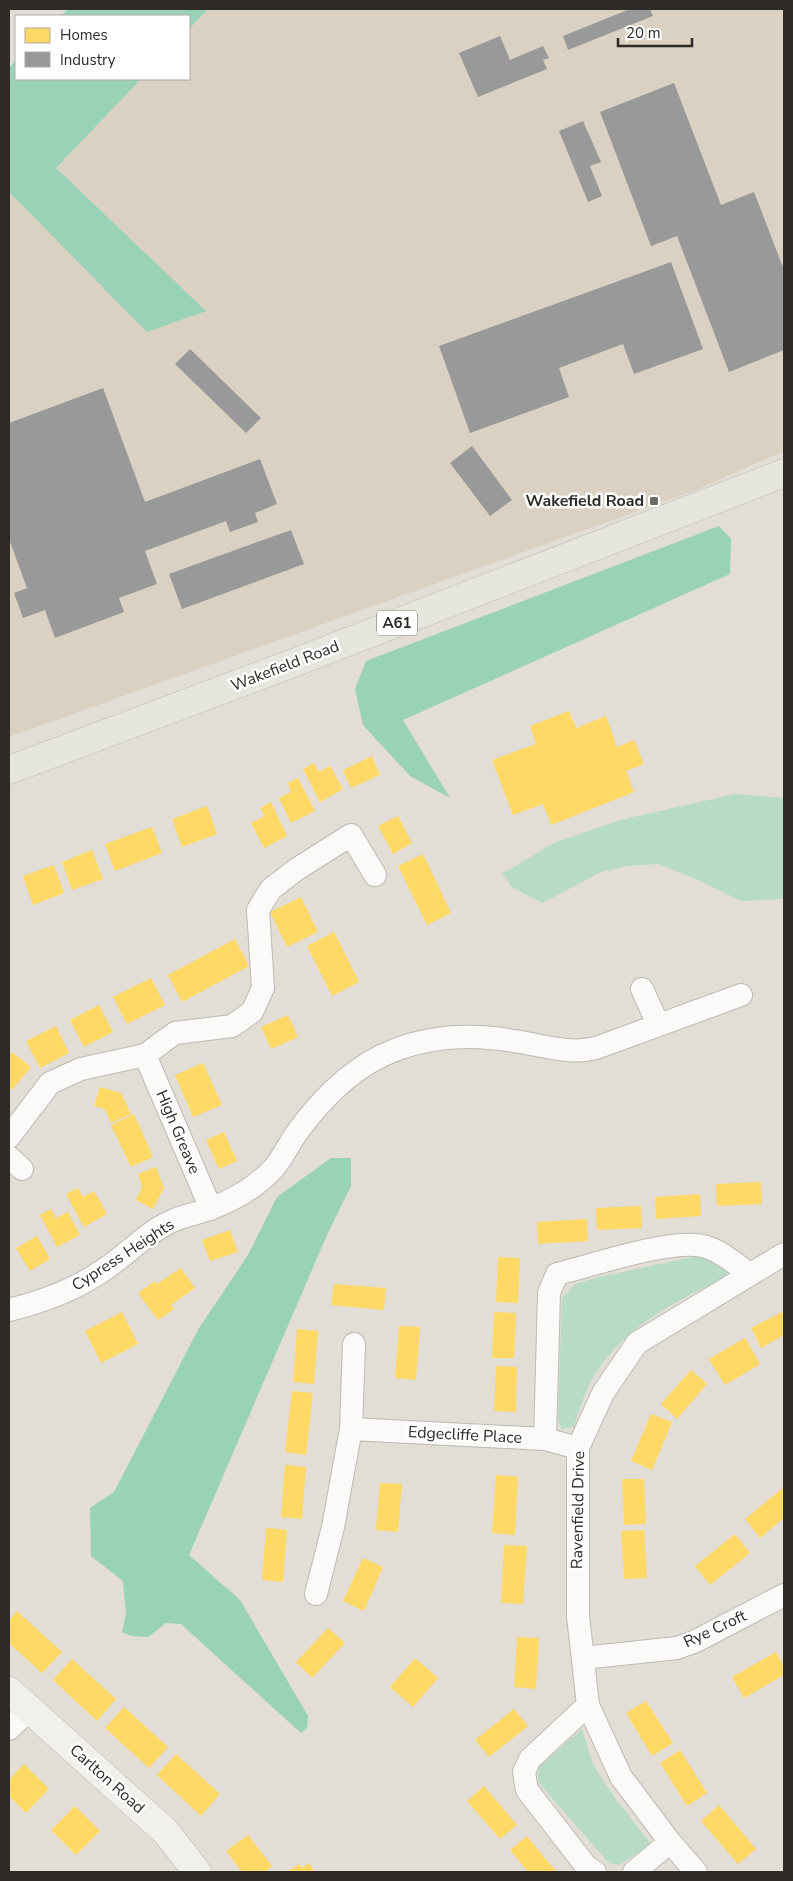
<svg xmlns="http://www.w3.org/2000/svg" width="793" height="1881" font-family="'Nunito Sans',sans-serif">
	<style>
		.built { fill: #dad1c2 }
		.green { fill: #b8dbc6 }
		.forest { fill: #99d2b6 }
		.homes { fill: #ffd966 }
		.industry { fill: #999 }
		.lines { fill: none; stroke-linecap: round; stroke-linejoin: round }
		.minor-casing { stroke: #bdbab3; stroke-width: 24 }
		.secondary-casing { stroke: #bdbab3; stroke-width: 29 }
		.primary-casing { stroke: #bbb9b5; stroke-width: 29 }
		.minor { stroke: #fbfaf9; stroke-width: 22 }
		.secondary { stroke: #f1f0eb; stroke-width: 28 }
		.primary { stroke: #e7e6de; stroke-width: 28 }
		.poi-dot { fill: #6d6963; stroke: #fff; stroke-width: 2 }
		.labels { text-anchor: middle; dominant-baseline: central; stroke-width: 5; stroke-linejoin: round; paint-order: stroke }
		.shield { fill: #fff; stroke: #6d6b67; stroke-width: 1 }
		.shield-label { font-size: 15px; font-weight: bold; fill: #2e2b26 }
		.poi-label { font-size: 16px; font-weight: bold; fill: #2e2b26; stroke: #fff; text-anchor: end }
		.street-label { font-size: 16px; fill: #2e2b26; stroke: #fff }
	</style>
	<rect width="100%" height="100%" fill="#e2ddd5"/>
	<!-- built -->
	<path class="built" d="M208,9h576v442l-88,39 -687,247v-545l138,139 58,-20 -149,-143 85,-89h48v-50z"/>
	<!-- green -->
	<path class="green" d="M735,794l49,4v101l-43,2 -47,-23 -36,-14 -31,2 -26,6 -59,31 -30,-16 -10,-13 52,-31 66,-23z
		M702,1255l27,16 -5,7c-50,24 -101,49 -130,98 -9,15 -15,34 -20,51l-12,2 -4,-9 4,-122 13,-14 24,-7z
		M582,1729l12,38 21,31 36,46 -32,21 -10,-2 -67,-76 -4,-8 1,-12z"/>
	<!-- forest -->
	<path class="forest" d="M68,9h140l-19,20v-13h-128z
		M16,60v19h125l-85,89 150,143 -59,21 -138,-140v-124z
		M719,526l12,13 -1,35 -327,146 47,78 -40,-22 -47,-51 -8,-36 11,-28z
		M331,1158h20v28l-24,49 -138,320 51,45 68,116 -1,12 -6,5 -120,-109 -15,-1 -18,14 -16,-1 -10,-4 4,-18 -3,-33 -32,-25 -1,-48 24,-16 85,-164 49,-73 29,-58z"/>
	<!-- homes -->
	<path class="homes" d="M569,711l7,17 30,-12 11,31 17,-7 10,24 -18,7 8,21 -83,33 -8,-21 -30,11 -21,-55 44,-16 -6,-18z
		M372,756l8,19 -29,13 -8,-18z
		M314,763l5,9 11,-6 13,23 -23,13 -17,-33z
		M298,778l17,33 -24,12 -12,-25 12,-6 -3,-9z
		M271,802l16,34 -23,12 -13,-25 14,-7 -5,-8z
		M207,806l10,28 -35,13 -10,-28z
		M398,816l14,27 -19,11 -15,-28z
		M152,827l10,26 -47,18 -10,-27z
		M92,850l11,29 -31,11 -10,-28z
		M423,854l28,59 -24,12 -29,-59z
		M54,865l10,28 -31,12 -10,-29z
		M301,897l17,35 -31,15 -17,-35z
		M334,932l25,50 -27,14 -25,-50z
		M235,939l14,27 -67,36 -14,-27z
		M151,978l14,27 -38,19 -14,-27z
		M99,1005l14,27 -29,15 -14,-27z
		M288,1015l10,22 -27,12 -10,-22z
		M56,1026l13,27 -29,15 -14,-27z
		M12,1052l19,15 -19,23 -3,-2v-32z
		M203,1063l19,42 -29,12 -18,-42z
		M100,1087l21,6 10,21 -20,9 -6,-14 -11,-3z
		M134,1114l19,43 -22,10 -20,-42z
		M224,1132l13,29 -18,8 -13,-29z
		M156,1167l8,21 -11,21 -17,-9 6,-13 -4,-13z
		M761,1182l1,22 -45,2 -1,-22z
		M78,1188l5,9 11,-6 13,23 -23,13 -18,-33z
		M700,1194l1,22 -45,3 -1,-22z
		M641,1206l1,22 -45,2 -1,-22z
		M51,1209l5,9 12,-6 12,23 -23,12 -17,-32z
		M587,1219l1,22 -50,3 -1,-22z
		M230,1230l8,22 -28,9 -8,-21z
		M37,1236l13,23 -20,12 -14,-23z
		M498,1257l22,1 -2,45 -22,-1z
		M181,1268l14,20 -24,17 3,4 -16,11 -20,-27 17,-12 2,3z
		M334,1284l52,4 -2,22 -53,-5z
		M784,1311v24l-23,13 -10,-20z
		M122,1312l16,32 -37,19 -16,-32z
		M494,1312l22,1 -2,45h-22z
		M399,1326l21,1 -4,53 -21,-2z
		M297,1329l21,2 -4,53 -21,-2z
		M745,1338l15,26 -35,21 -16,-26z
		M496,1366l21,1 -1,45 -22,-1z
		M691,1370l16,14 -30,35 -16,-15z
		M292,1391l21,2 -7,62 -21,-3z
		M651,1414l21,8 -20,48 -21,-9z
		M285,1465l21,2 -4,52 -21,-2z
		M496,1475l22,2 -3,58 -23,-2z
		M622,1479h22l2,45 -22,1z
		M380,1483l22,1 -4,48 -22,-2z
		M784,1487v31l-24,20 -15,-19z
		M266,1528l21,2 -4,52 -21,-2z
		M644,1530l3,48 -23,1 -3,-48z
		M735,1534l15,19 -40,32 -15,-19z
		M504,1545l23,1 -4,58 -22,-1z
		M363,1558l20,9 -19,44 -21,-10z
		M17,1611l45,41 -20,21 -33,-30v-22z
		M328,1628l17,15 -33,35 -16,-16z
		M517,1637l22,1 -3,51 -22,-2z
		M776,1652l8,15v8l-40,23 -12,-21z
		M415,1658l23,20 -25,29 -23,-20z
		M72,1659l44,40 -19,22 -44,-41z
		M646,1701l27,42 -21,13 -26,-43z
		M124,1707l44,40 -19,21 -44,-40z
		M514,1709l14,17 -39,31 -14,-17z
		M680,1750l27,43 -20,13 -27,-43z
		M176,1754l44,40 -19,22 -44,-41z
		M24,1764l25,25 -23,24 -17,-17v-16z
		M484,1786l33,39 -17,14 -33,-38z
		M719,1805l37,44 -18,15 -37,-43z
		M75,1806l25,25 -24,24 -25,-25z
		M248,1835l24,31 -7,6h-23l-16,-21z
		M527,1836l16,20 14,16h-29l-18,-22z
		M309,1863l6,9h-28l12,-8 3,4z"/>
	<!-- industry -->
	<path class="industry" d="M630,9h20l3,7 -85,34 -5,-14z
		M500,36l10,24 33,-14 6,12 -6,2 4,9 -69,28 -19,-44z
		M674,83l47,122 33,-13 30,78v80l-55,22 -52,-136 -26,10 -51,-134z
		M583,121l18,41 -11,4 12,30 -14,6 -29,-71z
		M671,262l32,87 -69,25 -11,-30 -64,24 10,29 -99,36 -31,-87z
		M190,349l71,69 -15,15 -71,-69z
		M103,388l42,114 115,-43 17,45 -22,9 3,9 -28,10 -4,-11 -81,30 12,33 -38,14 5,14 -69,26 -10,-28 -22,8 -9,-25 13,-5 -18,-49v-116z
		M472,446l40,54 -22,16 -40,-53z
		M291,530l13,34 -122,45 -13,-35z"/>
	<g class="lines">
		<defs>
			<path id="minor" d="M642,989l16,35
				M145,1055l66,154
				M9,1137l41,-54 31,-14 64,-14 30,-22 57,-7 20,-14 11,-24 -5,-78 13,-21 26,-20 54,-34 24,40
				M9,1157l13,12
				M9,1310c32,-8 63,-19 90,-37 25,-15 45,-39 71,-51 12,-6 26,-8 39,-13 23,-8 47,-22 64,-40 10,-11 16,-26 25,-38 25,-34 57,-66 97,-81 39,-15 79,-16 119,-9 29,4 53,14 82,7l145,-53
				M351,1429l3,-85
				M545,1439l4,-146 8,-19c37,-9 111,-35 146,-28 17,4 33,18 46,28
				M316,1594l17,-67 18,-98 194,10 33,9
				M583,1658l94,-10 19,-7 88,-46
				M588,1705l-58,54 -6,13 3,18 59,76 9,6
				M9,1729l20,-19
				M634,1872l36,-30
				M696,1872l-26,-30 -49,-65 -33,-72 -10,-89v-168l25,-55 34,-50 147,-89"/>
			<path id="secondary" d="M9,1691l157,141 31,40"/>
			<path id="primary" d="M9,770l287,-108 488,-189"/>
		</defs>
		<!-- minor casing -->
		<use href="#minor" class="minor-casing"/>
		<!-- secondary casing -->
		<use href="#secondary" class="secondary-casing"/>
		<!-- primary casing -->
		<use href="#primary" class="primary-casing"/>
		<!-- minor -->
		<use href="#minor" class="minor"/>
		<!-- secondary -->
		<use href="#secondary" class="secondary"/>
		<!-- primary -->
		<use href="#primary" class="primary"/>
	</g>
	<!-- markers -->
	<rect class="poi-dot" x="649" y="496" width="10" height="10" rx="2.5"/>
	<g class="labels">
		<!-- shield labels -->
		<rect class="shield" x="377" y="610.5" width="40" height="25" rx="4"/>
		<g class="shield-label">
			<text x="397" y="623">A61</text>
		</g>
		<!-- poi labels -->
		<g class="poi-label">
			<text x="644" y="501">Wakefield Road</text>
		</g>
		<!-- street labels -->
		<g class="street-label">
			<text transform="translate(285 666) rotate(-21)">Wakefield Road</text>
			<text transform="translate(178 1132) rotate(67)">High Greave</text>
			<text transform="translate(123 1255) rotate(-33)">Cypress Heights</text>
			<text transform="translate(465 1435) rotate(3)">Edgecliffe Place</text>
			<text transform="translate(578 1510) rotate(-89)">Ravenfield Drive</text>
			<text transform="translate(715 1629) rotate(-25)">Rye Croft</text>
			<text transform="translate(107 1779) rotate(42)">Carlton Road</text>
		</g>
	</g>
	<!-- border -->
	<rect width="793" height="1881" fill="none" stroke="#2e2b26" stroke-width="20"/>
	<!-- legend -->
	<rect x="15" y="15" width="175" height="65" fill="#ffffff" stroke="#abaaa8"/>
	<rect x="25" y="28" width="25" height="15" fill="#ffd966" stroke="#abaaa8"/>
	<text x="60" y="40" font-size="15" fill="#2e2b26">Homes</text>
	<rect x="25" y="52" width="25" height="15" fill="#999999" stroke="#abaaa8"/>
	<text x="60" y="65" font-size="15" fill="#2e2b26">Industry</text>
	<!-- scale -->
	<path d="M618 38v8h74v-8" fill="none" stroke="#2e2b26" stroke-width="2.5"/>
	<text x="626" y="38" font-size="15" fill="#2e2b26" stroke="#ffffff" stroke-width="4" paint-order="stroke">20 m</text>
</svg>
